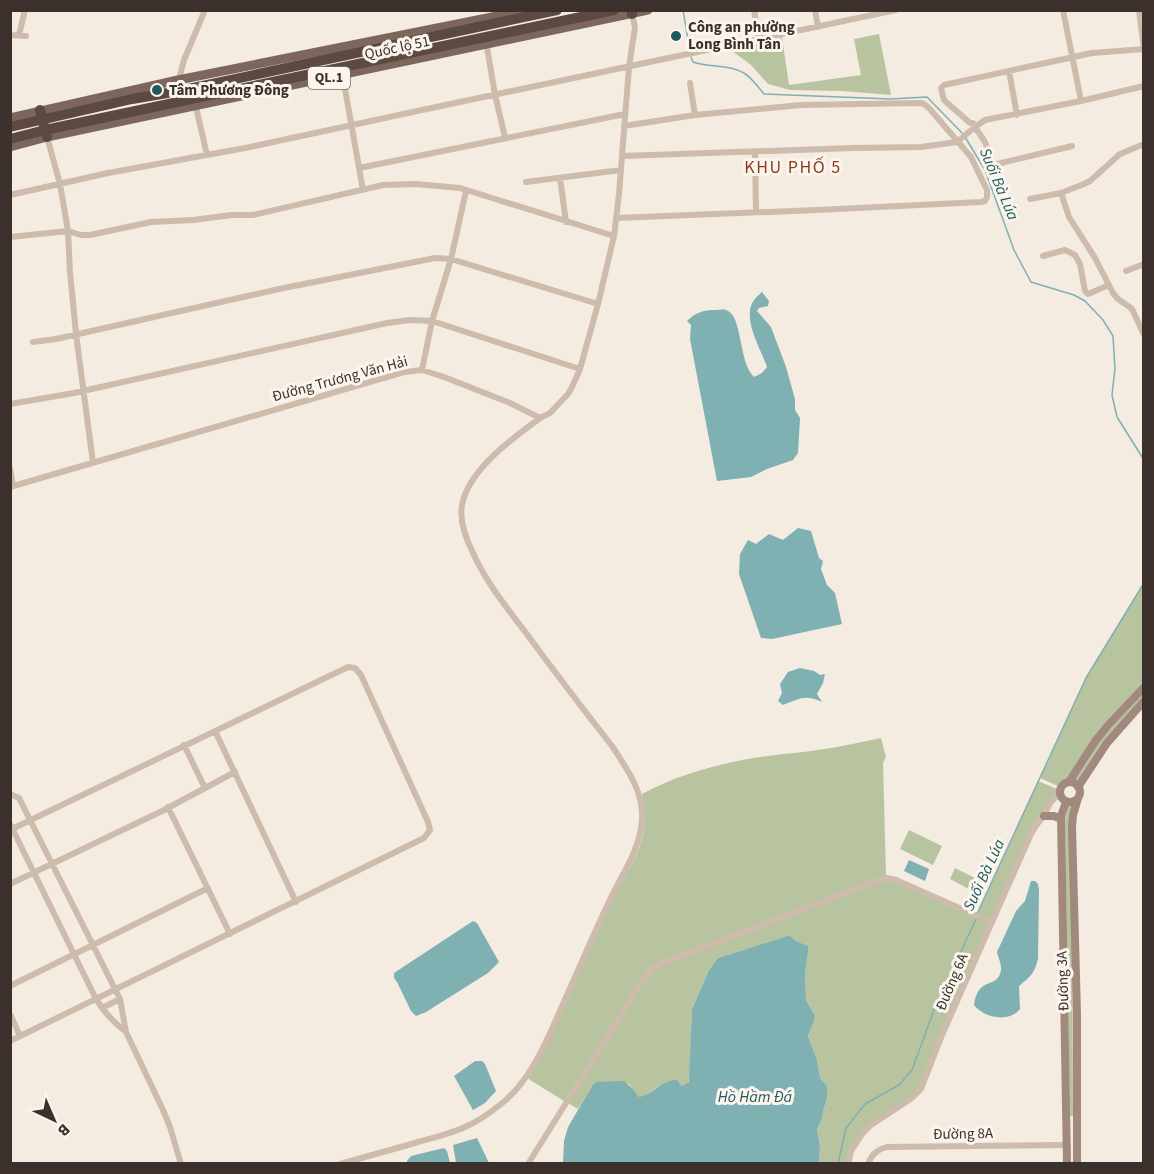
<svg xmlns="http://www.w3.org/2000/svg" width="1154" height="1174" font-family="'Source Sans 3',sans-serif">
	<style>
		.green { fill: #b8c4a0 }
		.water { fill: #7fb0b2 }
		.lines { fill: none; stroke-linecap: round; stroke-linejoin: round }
		.stream { stroke: #7fb0b2; stroke-width: 1.5 }
		.street { stroke: #cdbbac; stroke-width: 6 }
		.secondary { stroke: #a18a7d; stroke-width: 8 }
		.primary { stroke: #7d675c; stroke-width: 9 }
		.highway { stroke: #5c4a42; stroke-width: 10 }
		.poi-dot { fill: #1f5a5e; stroke: #fbf5ee; stroke-width: 2 }
		.labels { text-anchor: middle; dominant-baseline: central; stroke-width: 6; stroke-linejoin: round; paint-order: stroke }
		.shield { fill: #fbf5ee; stroke: #756b66; stroke-width: 1.5 }
		.shield-label { font-size: 14px; font-weight: bold; fill: #3b302b }
		.poi-label { font-size: 15px; font-weight: bold; fill: #3b302b; stroke: #fbf5ee; text-anchor: start }
		.street-label { font-size: 15px; fill: #3b302b; stroke: #fbf5ee }
		.water-label { font-size: 16px; font-style: italic; fill: #1f5a5e; stroke: #fbf5ee }
		.quarter-label { font-size: 18px; letter-spacing: 1.5px; fill: #8c3b22; stroke: #fbf5ee }
	</style>
	<rect width="100%" height="100%" fill="#f4ebe1"/>
	<!-- green -->
	<path class="green" d="M879,34l12,61 -49,-4 -52,-1 -22,-6 -17,-19 -23,-17 54,-11 7,48 72,-10 -7,-36z
		M1143,583v99l-35,37 -41,60 -4,2 -5,5 -18,-8 46,-100z
		M1143,692v4l-39,45 -26,41 -3,-2 24,-38 14,-17z
		M881,738l5,19 -3,6 3,113 6,4 84,37 62,-136 19,8 -1,6 2,4 -23,23 -6,11 -110,255 -8,8 -51,37 -11,18 -3,12h-27l1,-17 -3,-17 5,-10 2,-11 3,-10v-12l-7,-8 -3,-18 -9,-24 6,-15 1,-5 -9,-16 -1,-26 3,-22 -5,-8 -7,-3 -6,-6 -72,23 -9,12 -17,39 -2,64c-1,7 0,11 -8,13l-3,-4 -20,4 -16,11h-4l-10,-13 -37,2 -14,23 -10,-6 82,-135 -86,133 -37,-23c27,-57 54,-116 83,-173 10,-21 28,-47 33,-70 3,-14 2,-27 -1,-41 39,-21 82,-32 126,-38 17,-3 34,-3 50,-6 22,-3 42,-8 63,-12z
		M1068,806h4l1,310h-3l-5,-299z
		M909,830l33,16 -9,19 -33,-16z
		M955,868l20,10 -6,11 -19,-10z"/>
	<!-- water -->
	<path class="water" d="M762,292l7,9 -1,5 -9,2 -2,3 14,16 15,40 9,32v11l5,8 -2,35 -5,7 -26,9 -16,8 -34,4 -27,-142 1,-14 -4,-4c9,-9 17,-11 29,-11 1,0 9,-1 10,0 17,5 12,52 28,67l8,-4 5,-6c-6,-18 -27,-51 -12,-68 2,-3 5,-5 7,-7z
		M798,528l13,3 8,27 4,3 -2,8 6,16 8,8 7,31 -70,15 -11,-1 -22,-64 1,-20 8,-14 8,4 13,-10 14,6z
		M800,668l14,3 6,4 5,-1 -2,9 -6,11 5,8c-17,-8 -23,-3 -39,3l-5,-4 4,-8 -2,-9 8,-12z
		M909,860l20,9 -4,12 -21,-10z
		M1031,881h4l3,3 1,6 -1,69c-4,15 -7,17 -19,27l1,23c-11,14 -36,9 -46,-4 4,-30 24,-15 27,-35 1,-5 -3,-13 -4,-18l19,-41 9,-10z
		M473,921l4,2 22,39 -11,11 -62,39 -10,4 -5,-5 -14,-29 -3,-4v-5z
		M790,935l6,6 12,5v6l-3,22 1,26 9,16 -1,5 -6,15 9,24 3,18 7,8v12l-3,10 -2,11 -5,10 3,17 -1,17h-256l1,-22 4,-14 24,-41 4,-4 28,-1 9,8 6,8c14,-2 23,-18 38,-17l5,6 7,-4 3,-73 17,-39 9,-12z
		M475,1061h7l3,3 11,27 -11,12 -12,7 -19,-34z
		M477,1138l12,25h-33l-3,-18z
		M444,1148l3,3 3,12h-43v-2l4,-5z"/>
	<g class="lines">
		<!-- stream -->
		<path class="stream" d="M683,10l7,42
			M691,57l2,5c16,6 36,2 51,11 8,5 14,14 20,21l126,5 37,-2 35,36
			M965,137l20,33 29,80 17,32 43,13 11,6 18,19 10,16 2,33 -3,26 5,22 27,43
			M977,914l109,-236 58,-95
			M838,1164l8,-36 19,-24 34,-19 13,-15 22,-60 42,-91"/>
		<!-- street -->
		<path class="street" d="M754,10l5,29
			M815,10l3,17
			M1063,10l18,91
			M1139,10l5,39 -52,4 -148,32 -3,3 3,12 26,23h3l2,4 10,-7 96,-19 63,-15
			M10,35l16,1
			M19,35l6,-25
			M486,41l9,54 10,42
			M1009,71l8,44
			M342,72l21,118
			M178,83l6,-23 21,-50
			M690,83l5,32
			M195,103l12,52
			M47,137l13,47 8,47 2,41 6,62 17,129
			M755,152l1,60
			M622,156l231,-8 68,-1 36,-5 18,-15 10,15 16,43
			M993,165l79,-19
			M359,168l266,-54
			M560,178l6,44
			M526,182l95,-12
			M1061,193l8,24 26,41 18,35 5,6 13,9 2,3 11,24
			M10,195l98,-22 137,-25 177,-38 474,-100
			M1030,199l31,-6 23,-9 6,-3 30,-27 24,-10
			M616,218l201,-8 164,-8 4,-1 2,-4v-7l-16,-33 -42,-49 -5,-4 -4,-1 -119,2 -106,10 -71,11
			M10,237l58,-6 13,4h9l61,-13 42,-2 39,-5h21l130,-30 32,-1 45,4 154,48
			M1043,256l22,-6 10,5 5,9 5,27 3,3 21,-9
			M1126,271l18,-7
			M33,342l23,-3 223,-50 156,-31 16,1 147,45
			M422,370l10,-49 19,-62 15,-68
			M10,404l64,-11 313,-70 23,-3 22,1 148,48
			M10,468l3,18
			M10,487l394,-115 18,-2 22,7 66,26 30,15 10,-5 18,-19 4,-7 8,-18 18,-65 16,-68 5,-42 10,-127 6,-40 -3,-13
			M215,731l81,171
			M184,745l21,43
			M10,794l9,4 101,201 6,33 37,78 7,17 11,37
			M168,807l62,127
			M10,824l86,175c8,13 17,23 29,32
			M10,830l338,-163 7,1 6,7 67,147 2,8 -6,8 -414,203
			M10,884l152,-73 73,-39
			M10,986l198,-98
			M102,1008l18,-9
			M10,1014l10,22
			M340,1164c25,-7 50,-14 75,-21 17,-5 36,-9 52,-17 12,-5 24,-14 34,-22 30,-23 47,-66 62,-100 15,-33 29,-67 45,-100 12,-27 32,-53 34,-84 2,-28 -15,-51 -30,-74 -29,-37 -58,-75 -86,-113 -19,-25 -40,-51 -53,-80 -7,-14 -14,-32 -11,-48 7,-36 50,-66 78,-87
			M528,1164l116,-186 7,-8 9,-6 219,-84 8,-2 9,2 95,42
			M848,1164l3,-13 11,-17 9,-9 41,-27 9,-9 21,-54 89,-201 7,-11 6,-7 7,-15 9,-9
			M868,1164c4,-10 9,-14 19,-17l180,-2"/>
		<!-- secondary -->
		<path class="secondary" d="M1069,782l27,-42 14,-17 34,-36
			M1060 792a10 10 0 1 1 20 0a10 10 0 1 1-20 0Z
			M1078,787l29,-44 37,-42
			M1066,802l-5,14 6,348
			M1044,816h10l7,3
			M1077,1164v-150l-5,-187 1,-12 5,-17"/>
		<!-- primary -->
		<path class="primary" d="M10,118l168,-38 348,-70
			M10,147l37,-10 601,-127"/>
		<!-- highway -->
		<path class="highway" d="M632,10v4
			M40,110l7,27
			M10,127l122,-28 47,-8 378,-81
			M10,139l35,-9 569,-120"/>
	</g>
	<!-- markers -->
	<g class="poi-dot">
		<circle cx="676" cy="36" r="6"/>
		<circle cx="157" cy="90" r="6"/>
	</g>
	<g class="labels">
		<!-- shield labels -->
		<rect class="shield" x="308" y="67" width="42" height="22" rx="4.5"/>
		<g class="shield-label">
			<text x="329" y="78">QL.1</text>
		</g>
		<!-- poi labels -->
		<g class="poi-label">
			<text x="688" y="27">Công an phường<tspan x="688" dy="17">Long Bình Tân</tspan></text>
			<text x="169" y="90">Tâm Phương Đông</text>
		</g>
		<!-- street labels -->
		<g class="street-label">
			<text transform="translate(397 48) rotate(-12)">Quốc lộ 51</text>
			<text transform="translate(340 379) rotate(-15)">Đường Trương Văn Hải</text>
			<text transform="translate(1063 981) rotate(-92)">Đường 3A</text>
			<text transform="translate(952 982) rotate(-67)">Đường 6A</text>
			<text transform="translate(963 1134) rotate(-1)">Đường 8A</text>
		</g>
		<!-- water labels -->
		<g class="water-label">
			<text transform="translate(999 184) rotate(67)">Suối Bà Lúa</text>
			<text transform="translate(984 875) rotate(-65)">Suối Bà Lúa</text>
			<text x="755" y="1097">Hồ Hầm Đá</text>
		</g>
		<!-- quarter labels -->
		<g class="quarter-label">
			<text x="793" y="167">KHU PHỐ 5</text>
		</g>
	</g>
	<!-- border -->
	<rect width="1154" height="1174" fill="none" stroke="#3b302b" stroke-width="24"/>
	<!-- north arrow -->
	<g transform="translate(54 1120) rotate(136)" stroke="#fbf5ee" stroke-width="4.5" paint-order="stroke">
	<path d="M0-4.5L10 22L0 15L-10 22Z" fill="#3b302b"/>
	<text y="-9" font-size="16" font-weight="bold" text-anchor="middle" fill="#3b302b">B</text>
	</g>
</svg>
